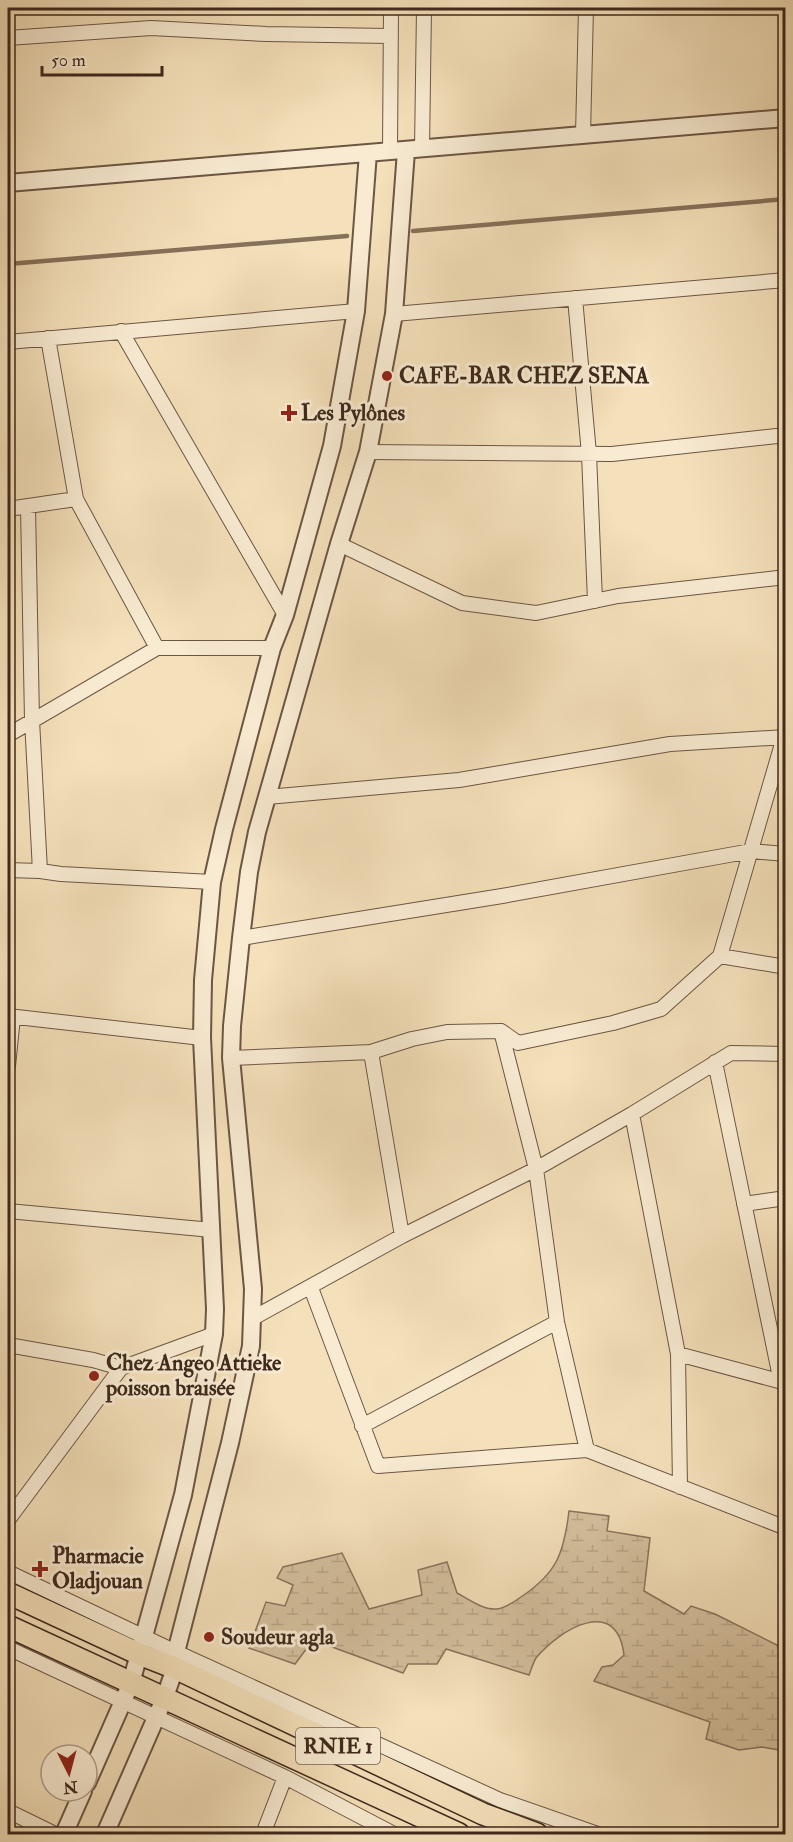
<svg xmlns="http://www.w3.org/2000/svg" width="793" height="1842" font-family="'IM FELL Double Pica',serif">
	<style>
		.wetland { fill: url(#wetland-marsh); stroke: #8a745e; stroke-width: 1.5 }
		.lines { fill: none; stroke-linecap: round; stroke-linejoin: round }
		.stream { stroke: #86715a; stroke-width: 4.5 }
		.minor-casing { stroke: #6c5644; stroke-width: 16 }
		.tertiary-casing { stroke: #6c5644; stroke-width: 20 }
		.trunk-casing { stroke: #3e281c; stroke-width: 24 }
		.minor { stroke: #f8ebd2; stroke-width: 14 }
		.tertiary { stroke: #f8ebd2; stroke-width: 16 }
		.trunk { stroke: #f4e0ba; stroke-width: 21 }
		.poi-dot { fill: #8f2418; stroke: #f8ebd2; stroke-width: 2 }
		.labels { text-anchor: middle; dominant-baseline: central; stroke-width: 6; stroke-linejoin: round; paint-order: stroke }
		.shield { fill: #f8ebd2; stroke: #766253; stroke-width: 1.5 }
		.shield-label { font-size: 21px; font-weight: bold; fill: #3e281c }
		.poi-label { font-size: 22px; font-weight: bold; fill: #3e281c; stroke: #f8ebd2; text-anchor: start }
	</style>
	<defs>
		<pattern id="wetland-marsh" width="20" height="14" patternUnits="userSpaceOnUse" patternTransform="scale(1.5)"><rect width="20" height="14" fill="#d5c19f"/><path d="M1 5h8M5 5V1M11 12h8M15 12V8" fill="none" stroke="#b8a688"/></pattern>
	</defs>
	<rect width="100%" height="100%" fill="#f4e0ba"/>
	<filter id="stains"><feTurbulence type="fractalNoise" baseFrequency=".00333" numOctaves="4"/><feColorMatrix values="0 0 0 0 .2 0 0 0 0 .09 0 0 0 0 .02 0 0 0 .5 -.17"/></filter>
	<radialGradient id="worn" r=".72"><stop offset=".6" stop-color="#630" stop-opacity="0"/><stop offset="1" stop-color="#630" stop-opacity=".3"/></radialGradient>
	<!-- wetland -->
	<path class="wetland" d="M569,1511l40,5 -2,15 43,7 -6,53 40,23 7,-8 24,8 62,31 8,20v86l-23,-4 -23,3 -33,-11 4,-17 -116,-41 8,-14 11,-2 11,-10c-7,-60 -64,-26 -88,3 -3,5 -5,12 -7,17l-83,-26 -9,15h-29l-5,9 -90,-33 -18,24 -46,-16 17,-46 19,4 8,-21 -16,-7 6,-11 59,-14 27,56 53,-14 -4,-25 29,-8 10,31c11,6 26,17 39,16 8,0 18,-7 25,-12 36,-24 43,-44 48,-86z"/>
	<g class="lines">
		<!-- stream -->
		<path class="stream" d="M413,231l373,-32
			M8,264l339,-28"/>
		<defs>
			<path id="minor" d="M8,38l143,-10 115,6 124,2
				M583,135l3,-127
				M422,149l2,-141
				M390,151l1,-143
				M575,298l14,156 6,147
				M394,314l392,-34
				M121,331l164,284
				M48,338l28,161 81,149
				M8,342l348,-31
				M368,452l244,2 174,-19
				M28,506l4,214 8,151
				M8,509l68,-10
				M339,544l123,59 74,10 82,-17 168,-19
				M8,735l149,-87h115
				M267,797l192,-17 211,-36 116,-7
				M8,870l32,1 21,3 151,8
				M241,938l261,-42 249,-45 35,3
				M720,956l66,11
				M8,1016l194,22
				M501,1031l35,138 21,153 30,128
				M371,1052l31,184
				M231,1058l140,-6 41,-13 35,-7 54,-1 17,12 95,-20 48,-14 59,-53 64,-219
				M715,1062l66,320
				M8,1066l5,-49
				M632,1114l46,240 2,133
				M744,1204l42,-6
				M8,1211l204,19
				M311,1288l67,178 209,-16 199,78
				M253,1318l149,-82 134,-67 96,-55 99,-61 55,1
				M8,1345l85,15 28,8
				M678,1354l108,29
				M362,1426l195,-104
				M8,1520l113,-152 93,-34
				M8,1572l168,80 324,148 98,34
				M8,1648l277,129 109,57
				M8,1811l47,23
				M263,1834l22,-57"/>
			<path id="tertiary" d="M8,183l778,-65
				M87,1783l44,-100 52,-188 31,-161 1,-25 -13,-271 1,-58 9,-98 12,-53 48,-181 13,-33 47,-169 24,-135 12,-158
				M64,1834l19,-43
				M105,1834l60,-137 10,-29 1,-16 54,-209 21,-97 2,-57 -22,-231 1,-32 9,-88 8,-66 8,-40 82,-288 29,-92 26,-138 12,-163"/>
			<path id="trunk" d="M8,1593l131,61 36,14 308,146 54,20
				M8,1626l451,208"/>
		</defs>
		<!-- minor casing -->
		<use href="#minor" class="minor-casing"/>
		<!-- tertiary casing -->
		<use href="#tertiary" class="tertiary-casing"/>
		<!-- trunk casing -->
		<use href="#trunk" class="trunk-casing"/>
		<!-- minor -->
		<use href="#minor" class="minor"/>
		<!-- tertiary -->
		<use href="#tertiary" class="tertiary"/>
		<!-- trunk -->
		<use href="#trunk" class="trunk"/>
	</g>
	<!-- markers -->
	<g class="poi-dot">
		<circle cx="387" cy="376" r="6"/>
		<path d="M286 404h6v6h6v6h-6v6h-6v-6h-6v-6h6z"/>
		<circle cx="94" cy="1376" r="6"/>
		<path d="M37 1560h6v6h6v6h-6v6h-6v-6h-6v-6h6z"/>
		<circle cx="209" cy="1637" r="6"/>
	</g>
	<g class="labels">
		<!-- shield labels -->
		<rect class="shield" x="296" y="1728" width="84" height="36" rx="4.5"/>
		<g class="shield-label">
			<text x="338" y="1746">RNIE 1</text>
		</g>
		<!-- poi labels -->
		<g class="poi-label">
			<text x="399" y="376">CAFE-BAR CHEZ SENA</text>
			<text x="301" y="413">Les Pylônes</text>
			<text x="106" y="1363">Chez Angeo Attieke<tspan x="106" dy="25">poisson braisée</tspan></text>
			<text x="52" y="1556">Pharmacie<tspan x="52" dy="25">Oladjouan</tspan></text>
			<text x="221" y="1637">Soudeur agla</text>
		</g>
	</g>
	<!-- margin -->
	<rect width="793" height="1842" fill="none" stroke="#f4e0ba" stroke-width="30"/>
	<rect x="9" y="9" width="775" height="1824" fill="none" stroke="#3e281c" stroke-width="3"/>
	<rect x="15" y="15" width="763" height="1812" fill="none" stroke="#3e281c" stroke-width="1.5"/>
	<!-- north arrow -->
	<g transform="translate(69 1773) rotate(174)"><circle r="28" fill="#f8ebd2" stroke="#ae9d89" stroke-width="1.5"/>
	<path d="M0-4.5L10 22L0 15L-10 22Z" fill="#8f2418"/>
	<text y="-9" font-size="16" font-weight="bold" text-anchor="middle" fill="#3e281c">N</text>
	</g>
	<!-- scale -->
	<path d="M42 66v9h120v-9" fill="none" stroke="#3e281c" stroke-width="3"/>
	<text x="51" y="66" font-size="18" fill="#3e281c" stroke="#f8ebd2" stroke-width="4.5" paint-order="stroke">50 m</text>
	<rect width="100%" height="100%" filter="url(#stains)"/>
	<rect width="100%" height="100%" fill="url(#worn)"/>
</svg>
